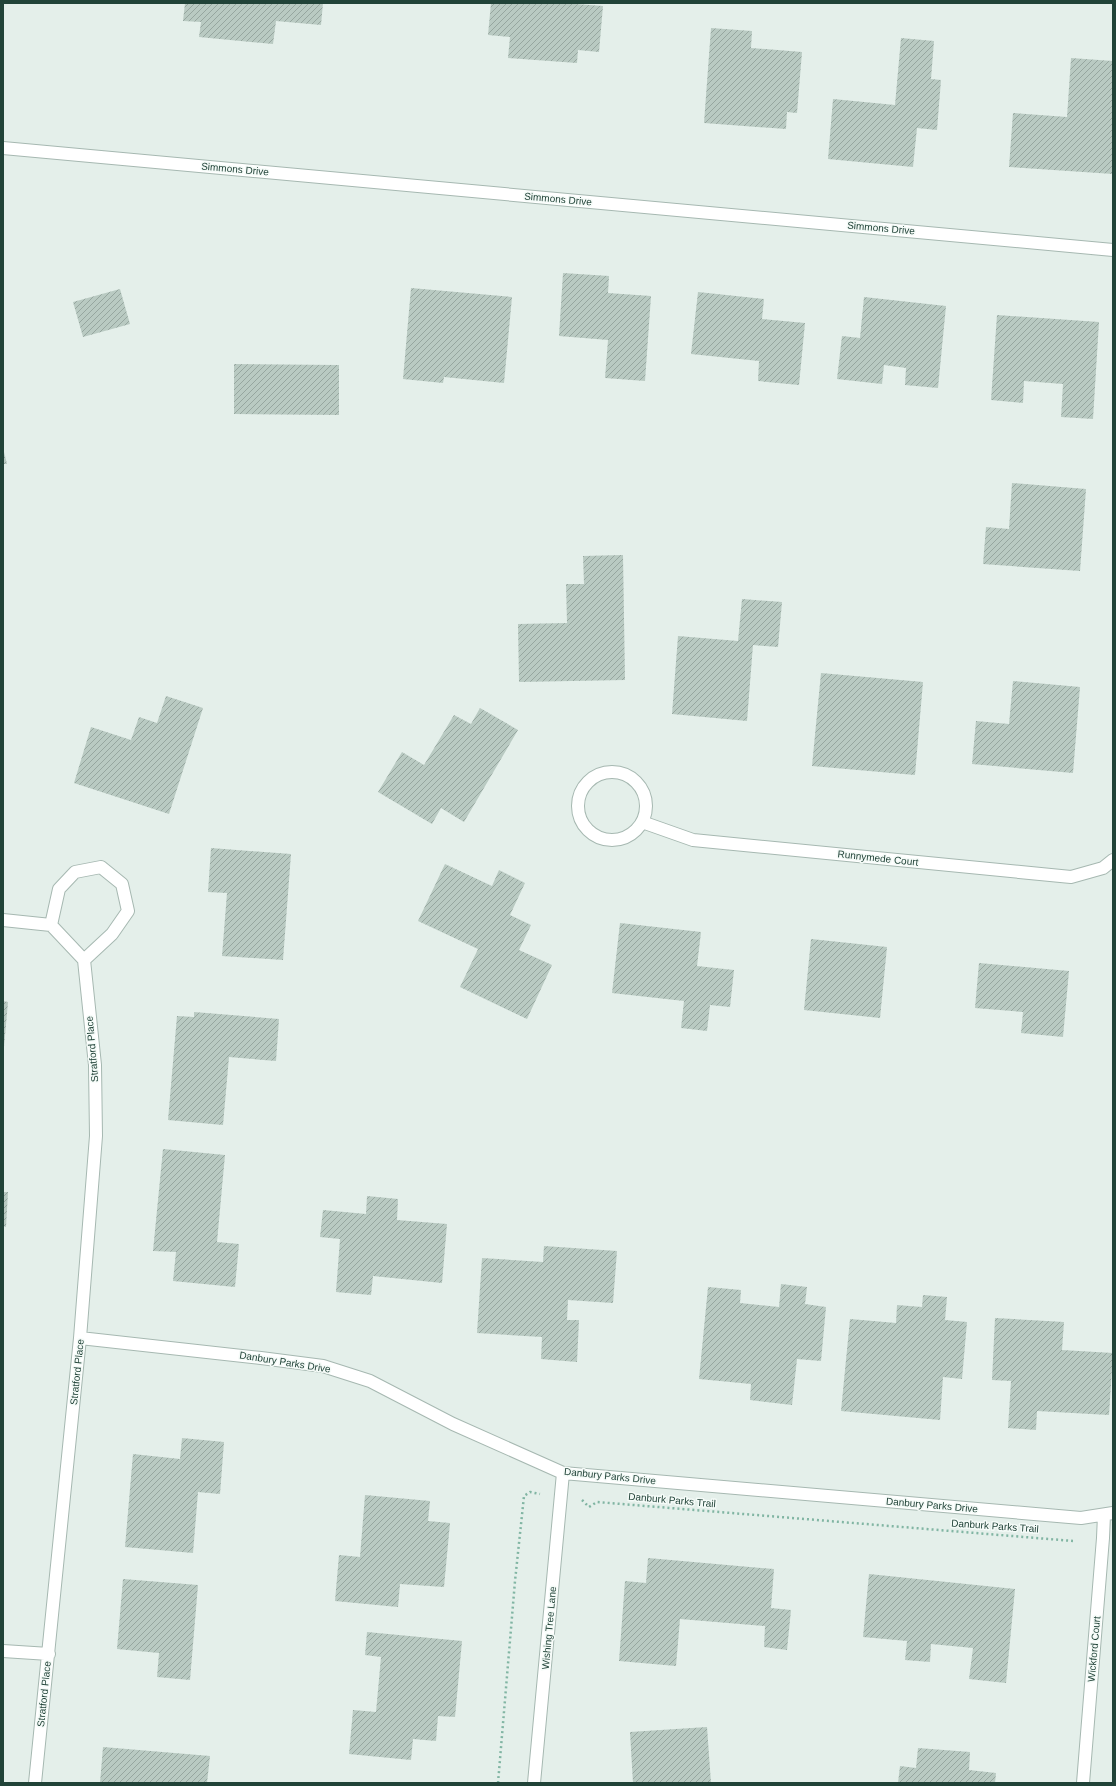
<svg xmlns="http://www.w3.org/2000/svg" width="1116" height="1786" font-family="Arial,sans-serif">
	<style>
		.building { fill: url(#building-hatch) }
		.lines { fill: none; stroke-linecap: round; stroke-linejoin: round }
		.minor-casing { stroke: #a6b8b1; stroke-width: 14 }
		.path { stroke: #81b5a3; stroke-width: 2.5; stroke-dasharray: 2 3; stroke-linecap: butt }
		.minor { stroke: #fff; stroke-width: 12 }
		.labels { text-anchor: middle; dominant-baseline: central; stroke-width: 3; stroke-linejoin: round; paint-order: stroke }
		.street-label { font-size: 10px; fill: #214338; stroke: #f5fbf8 }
	</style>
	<defs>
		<pattern id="building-hatch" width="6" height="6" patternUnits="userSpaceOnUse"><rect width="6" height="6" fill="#b9cac2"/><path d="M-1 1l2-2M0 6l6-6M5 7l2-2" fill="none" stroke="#96a69f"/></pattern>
	</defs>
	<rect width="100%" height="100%" fill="#e4efea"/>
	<!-- building -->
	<path class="building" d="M185,3h138l-2,22 -45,-4 -3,23 -74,-7 2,-15 -18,-1z
		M491,3h72l40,3 -4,46 -21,-2 -1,13 -69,-5 2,-21 -22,-2z
		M711,28l41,3 -1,17 51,4 -5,61 -10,-1 -1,17 -82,-6z
		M901,38l33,3 -3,38 10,1 -4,50 -20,-2 -4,39 -85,-8 5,-60 62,6z
		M1071,58l42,3v113l-104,-7 4,-54 54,4z
		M563,273l46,3 -1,17 43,3 -6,85 -40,-3 3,-38 -49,-4z
		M411,288l101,9 -8,86 -60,-6 -1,6 -40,-4z
		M120,289l10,35 -47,13 -10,-35z
		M698,292l66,7 -2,20 43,4 -6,62 -41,-4 1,-20 -68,-7z
		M864,297l82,9 -8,82 -33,-3 1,-17 -22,-3 -2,19 -45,-5 5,-43 18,2z
		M997,315l102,7 -6,97 -32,-2 2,-33 -39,-3 -1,22 -32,-3z
		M234,364l105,1v50l-105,-1z
		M3,448l4,16h-4z
		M1012,483l74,6 -6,82 -97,-7 3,-37 23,2z
		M623,555l2,125 -106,2 -1,-58 49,-1 -1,-39h18l-1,-28z
		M742,599l40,3 -4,45 -25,-2 -6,76 -75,-7 6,-78 60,5z
		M821,673l102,9 -8,93 -103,-9z
		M1013,681l67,6 -7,86 -101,-9 4,-43 33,3z
		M166,696l37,12 -34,106 -95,-31 17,-56 40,13 8,-23 18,6z
		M480,708l38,22 -54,92 -23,-14 -9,16 -54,-32 24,-40 22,13 30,-50 17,9z
		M211,848l80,6 -8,106 -61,-4 5,-63 -19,-1z
		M445,864l47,22 7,-16 26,13 -15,32 21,10 -12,25 33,15 -25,54 -67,-32 18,-38 -60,-28z
		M620,923l81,9 -4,34 37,4 -4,37 -20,-2 -3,26 -26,-3 3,-27 -72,-8z
		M811,939l76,8 -7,71 -76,-8z
		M979,963l90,8 -6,66 -42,-4 2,-21 -48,-4z
		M3,1001l5,1 -4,45h-1z
		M194,1012l85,7 -3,42 -47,-4 -6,68 -55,-5 9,-104 17,1z
		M163,1149l62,6 -8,87 22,2 -4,43 -62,-6 3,-29 -23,-1z
		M3,1192h5l-2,35 -3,-1z
		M367,1196l31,3 -1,21 50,4 -5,59 -69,-7 -2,19 -35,-3 4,-53 -20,-2 3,-27 43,4z
		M544,1246l73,5 -4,52 -45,-3 -1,20h12l-2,42 -36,-3 1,-22 -65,-4 5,-75 61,4z
		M781,1284l26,3 -2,17 21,3 -5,54 -24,-2 -5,46 -42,-5 1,-16 -52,-5 9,-92 33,3 -1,13 39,4z
		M923,1295l24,2 -2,23 22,2 -5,57 -19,-2 -3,43 -99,-9 9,-92 46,4 1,-18 25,2z
		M995,1318l69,4 -2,28 51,3 -4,62 -72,-4 -1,19 -28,-2 3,-47 -19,-1z
		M182,1438l42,4 -4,52 -22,-2 -5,61 -68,-6 8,-93 47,5z
		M365,1495l65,6 -2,20 22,2 -6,64 -44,-3 -2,23 -63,-6 4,-46 21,2z
		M648,1558l126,11 -3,39 20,2 -4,40 -23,-3 1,-21 -85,-7 -4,47 -57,-5 6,-80 21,2z
		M869,1574l146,15 -9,94 -37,-4 4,-31 -42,-4 -1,18 -25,-2 2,-19 -44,-4z
		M123,1579l75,6 -8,95 -33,-3 2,-24 -42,-4z
		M367,1632l95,9 -7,76 -17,-1 -2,25 -23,-2 -2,21 -62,-6 4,-44 23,2 5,-55 -16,-2z
		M707,1727l4,56h-78l-3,-51z
		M103,1747l107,9 -3,27h-107z
		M918,1748l52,4 -1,18 27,3 -1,10h-97l2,-17 16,2z"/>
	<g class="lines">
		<defs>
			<path id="minor" d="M3,148l1110,102
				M578 806a34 34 0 1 1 68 0a34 34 0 1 1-68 0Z
				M642,822l51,18 378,37 32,-9 10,-8
				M3,920l48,5 33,35
				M51,925l8,-36 16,-17 26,-5 21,17 6,27 -16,23 -28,26
				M80,1338l181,20 62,8 47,15 83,43 110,49 518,45 32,-5
				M3,1651l46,3
				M35,1783l45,-445 16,-202 -1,-71 -11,-105
				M534,1783l29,-310
				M1083,1783l20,-245 1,-23"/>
		</defs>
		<!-- minor casing -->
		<use href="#minor" class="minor-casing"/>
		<!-- path -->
		<path class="path" d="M582,1500l7,7 8,-5 476,39
			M498,1783l17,-202 9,-85 6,-4 10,2"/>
		<!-- minor -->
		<use href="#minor" class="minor"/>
	</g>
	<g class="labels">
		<!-- street labels -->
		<g class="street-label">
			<text transform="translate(235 169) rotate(5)">Simmons Drive</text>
			<text transform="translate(558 199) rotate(5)">Simmons Drive</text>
			<text transform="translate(881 228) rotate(5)">Simmons Drive</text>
			<text transform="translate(878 858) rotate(6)">Runnymede Court</text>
			<text transform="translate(92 1049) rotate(-95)">Stratford Place</text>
			<text transform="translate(285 1362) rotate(9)">Danbury Parks Drive</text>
			<text transform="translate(77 1372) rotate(-84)">Stratford Place</text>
			<text transform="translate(610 1476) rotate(6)">Danbury Parks Drive</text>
			<text transform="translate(672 1500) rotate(5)">Danburk Parks Trail</text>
			<text transform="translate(932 1505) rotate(5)">Danbury Parks Drive</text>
			<text transform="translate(995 1526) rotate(4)">Danburk Parks Trail</text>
			<text transform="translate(549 1628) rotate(-85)">Wishing Tree Lane</text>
			<text transform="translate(1094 1649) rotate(-85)">Wickford Court</text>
			<text transform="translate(44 1694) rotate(-84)">Stratford Place</text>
		</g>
	</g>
	<!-- border -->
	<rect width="1116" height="1786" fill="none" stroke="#214338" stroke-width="8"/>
</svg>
